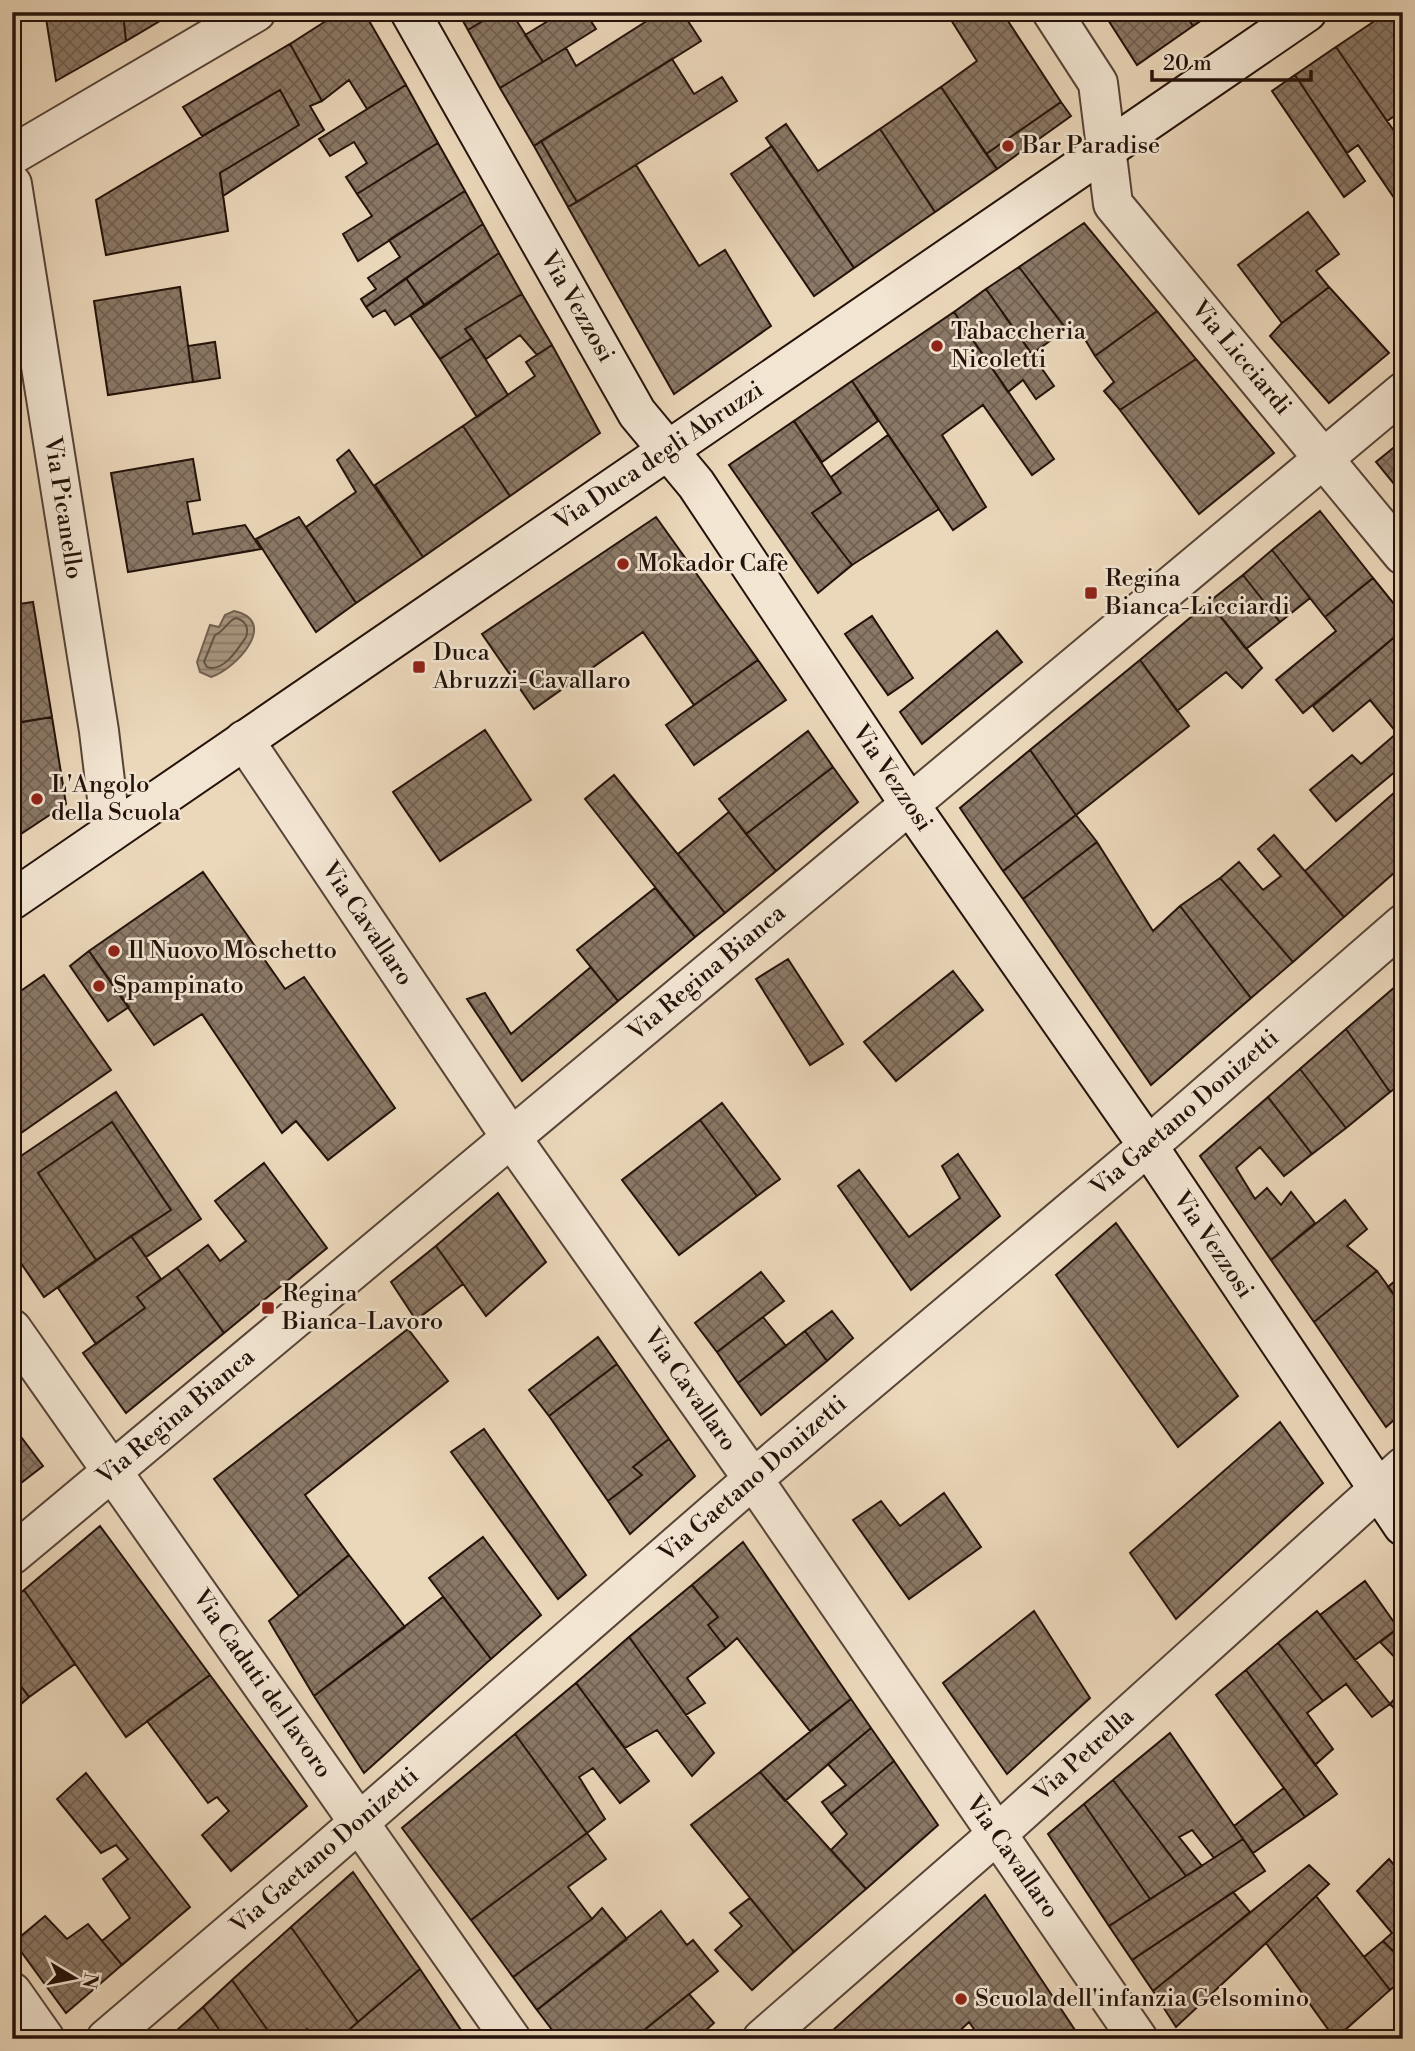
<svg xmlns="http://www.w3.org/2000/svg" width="1415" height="2051" font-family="'Libre Bodoni',serif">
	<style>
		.water { fill: url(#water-rules); stroke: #736050; stroke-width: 2 }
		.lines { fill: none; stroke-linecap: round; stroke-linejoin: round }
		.shore { stroke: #665344; stroke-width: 2 }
		.building { fill: url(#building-cross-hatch); stroke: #24120a; stroke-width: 2 }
		.street-casing { stroke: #564336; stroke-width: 42 }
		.secondary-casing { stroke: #24120a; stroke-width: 42 }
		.street { stroke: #f2e5d2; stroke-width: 38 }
		.secondary { stroke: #f2e5d2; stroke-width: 38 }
		.poi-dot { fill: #8f2418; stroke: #f2e5d2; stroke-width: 2.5 }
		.labels { text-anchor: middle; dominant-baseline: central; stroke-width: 5; stroke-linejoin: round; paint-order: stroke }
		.poi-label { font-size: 24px; fill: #24120a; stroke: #f2e5d2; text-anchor: start }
		.street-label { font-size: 24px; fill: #24120a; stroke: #f2e5d2 }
	</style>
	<defs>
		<pattern id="water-rules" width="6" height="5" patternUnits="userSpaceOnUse" patternTransform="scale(1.75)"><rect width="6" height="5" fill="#a7947e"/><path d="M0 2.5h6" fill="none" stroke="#887765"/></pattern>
		<pattern id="building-cross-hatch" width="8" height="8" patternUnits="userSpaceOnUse" patternTransform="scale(1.75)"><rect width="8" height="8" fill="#8b7866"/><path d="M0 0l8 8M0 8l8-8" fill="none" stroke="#716152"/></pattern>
	</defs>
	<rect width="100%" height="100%" fill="#ebd7ba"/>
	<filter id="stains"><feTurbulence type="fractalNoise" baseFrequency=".00286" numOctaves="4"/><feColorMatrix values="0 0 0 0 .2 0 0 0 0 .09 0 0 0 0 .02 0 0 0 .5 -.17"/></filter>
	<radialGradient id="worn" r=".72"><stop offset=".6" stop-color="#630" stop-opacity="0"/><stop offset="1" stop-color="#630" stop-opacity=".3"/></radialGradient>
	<!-- water -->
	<path class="water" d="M234,611c46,10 2,58 -23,66l-11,-5 -3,-10 13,-37 9,2 6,-12z"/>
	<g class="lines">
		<!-- shore -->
		<path class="shore" d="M236,618c10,3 13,10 10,19 -8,12 -23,36 -39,30l-3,-5 11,-27c11,-5 12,-14 21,-17z"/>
	</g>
	<!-- building -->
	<path class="building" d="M45,12h78l3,29 -70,40z
		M123,12h52l-49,29z
		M340,12h24l42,73 -39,24 -18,-29 -27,21 -32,-57z
		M458,12h39l-29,18z
		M497,12h14l32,50 -43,26 -32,-58z
		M563,12h22l11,17 -53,33 -18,-27z
		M661,12h21l19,29 -167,105 -34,-58 66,-40 10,18z
		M946,12h56l59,90 -75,52 -45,-67 36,-26z
		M1103,12h81l9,14 -56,39z
		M1184,12h30l-21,14z
		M1388,12h15v98l-16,11 -51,-74z
		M290,44l32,57 -12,5 14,24 -101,66 -3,-23 79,-48 -19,-35 -78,46 -19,-29z
		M1336,47l67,97v67l-45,-66 -11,8 -52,-78z
		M672,59l22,35 28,-17 15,24 -160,101 -36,-61z
		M1295,75l70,106 -21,16 -72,-106z
		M406,85l32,58 -81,51 -11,-17 21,-14 -13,-21 -24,14 -11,-17z
		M941,87l56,82 -62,43 -55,-83z
		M280,90l19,35 -79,48 8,58 -122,24 -10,-55z
		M1061,102l10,14 -74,53 -11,-15z
		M786,124l32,47 62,-42 55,83 -81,56 -88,-130z
		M541,141l36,61 -9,5 -34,-61z
		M438,143l27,48 -107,70 -15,-27 29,-18 -15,-22z
		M772,146l82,122 -40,28 -83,-122z
		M636,165l63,101 26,-16 46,76 -97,68 -106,-187z
		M465,191l18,33 -117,83 -5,-8 15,-10 -8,-11 32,-21 -11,-17z
		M1308,212l31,42 -23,17 13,16 -47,36 -44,-58z
		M1084,223l73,88 -62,45 -12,-20 -9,3 -55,-72z
		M483,224l16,29 -74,53 -19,-28z
		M499,253l23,41 -57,35 7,9 -32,21 -30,-44z
		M1019,267l47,62 -34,25 -46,-65z
		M406,278l19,28 -30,19 -10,-15 -12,7 -7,-10z
		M180,287l13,95 -85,13 -14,-94z
		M1329,287l60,66 -60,50 -59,-67 12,-13z
		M986,289l68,97 -18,13 -13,-19 -15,12 -54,-80z
		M522,294l30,51 -15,10 -17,-20 -34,24 -21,-30z
		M1157,311l39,48 -76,51 -16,-19 10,-9 -19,-26z
		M954,312l100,147 -22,16 -49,-70 -41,30 44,72 -33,23 -101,-149z
		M472,338l36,57 -31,22 -37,-58z
		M215,342l5,36 -27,4 -5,-36z
		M552,345l48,88 -90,63 -47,-70 72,-50 -9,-14z
		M1196,359l78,94 -75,61 -79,-104z
		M852,381l26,40 -56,41 -28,-41z
		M794,421l47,72 -29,20 40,52 -34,28 -89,-128z
		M463,426l47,70 -87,61 -48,-72z
		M888,435l51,74 -87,56 -40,-52 29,-20 -10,-16z
		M1403,440v55l-27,-33z
		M349,450l74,107 -67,46 -50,-76 50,-35 -19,-32z
		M193,459l7,41 -13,2 6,32 52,-9 16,24 -133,23 -17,-99z
		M1320,511l53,67 -48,39 -53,-67z
		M299,517l57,86 -40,29 -60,-93z
		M656,517l102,143 -64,45 -51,-73 -109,77 -52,-75z
		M1272,550l38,48 -30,24 -37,-47z
		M1243,575l37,47 -34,27 -37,-47z
		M1373,578l30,37v15l-100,83 -27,-33 60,-49 -11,-14z
		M33,602l19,115 -38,6 -2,-11v-107z
		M1209,602l53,66 -20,20 -16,-16 -49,39 -37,-51z
		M872,616l41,62 -25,17 -43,-61z
		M1403,630v135l-67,56 -26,-31 42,-35 9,9 36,-31 -27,-33 -37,31 -20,-25z
		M997,631l25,31 -100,82 -22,-32z
		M758,660l28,40 -92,65 -28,-40z
		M1140,660l49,66 -113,89 -46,-65z
		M52,717l14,87 -54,36v-116z
		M485,730l46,70 -91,61 -47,-69z
		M808,731l25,36 -87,67 -27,-35z
		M1030,750l46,65 -73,56 -43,-63z
		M833,767l25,35 -82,69 -30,-37z
		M614,775l111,138 -30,24 -110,-138z
		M1403,785v80l-59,52 -39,-46z
		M729,812l47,59 -51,42 -47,-59z
		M1076,815l21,27 -74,57 -20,-28z
		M1274,835l70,82 -51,45 -73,-84 19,-16 24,28 18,-14 -23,-27z
		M1097,842l56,89 27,-25 71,92 -100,87 -128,-186z
		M203,872l82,117 19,-12 91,131 -67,52 -32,-39 -14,12 -80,-119 -48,31 -65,-94z
		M1220,878l73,84 -42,36 -71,-92z
		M655,888l40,49 -77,64 -41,-51z
		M89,951l40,56 -21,14 -38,-55z
		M788,959l55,85 -33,21 -54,-86z
		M591,967l27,34 -96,80 -55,-82 18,-6 26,41z
		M953,971l30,39 -87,71 -32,-39z
		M44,975l67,95 -90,63 -7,-11 -2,1v-126z
		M1403,980v102l-13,10 -44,-63z
		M1346,1029l44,63 -44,36 -46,-59z
		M1300,1069l46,59 -34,26 -44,-57z
		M116,1092l85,127 -55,38 -15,-21 40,-26 -59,-88 -74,51 58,87 -52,37 -32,-47v-88z
		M1268,1097l44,57 -28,22 -24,-29 -24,21 19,31 12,-11 14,17 10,-13 24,31 -44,37 -71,-104z
		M722,1103l58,76 -23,17 -57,-76z
		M700,1120l57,76 -78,59 -57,-75z
		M112,1122l59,88 -75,50 -58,-87z
		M958,1154l42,62 -89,74 -73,-104 21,-16 50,67 51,-39 -18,-32z
		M264,1163l63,85 -103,85 -47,-65 31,-23 12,16 26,-20 -31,-40z
		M498,1193l48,69 -60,54 -50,-70z
		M1345,1200l22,29 -20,17 30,25 -63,51 -43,-62z
		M1116,1223l122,173 -60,51 -122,-172z
		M131,1236l30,43 -24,18 8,11 -49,36 -38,-56z
		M436,1246l27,38 -47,36 -25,-38z
		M177,1268l47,65 -98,80 -43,-60 62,-45 -8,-11z
		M1377,1271l26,36v105l-17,15 -72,-105z
		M761,1272l23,29 -67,51 -22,-29z
		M1403,1274v33l-15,-20z
		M832,1311l21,27 -26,23 -22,-30z
		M763,1317l23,29 -48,37 -21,-31z
		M408,1329l40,52 -143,114 44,60 -50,41 -85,-117z
		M805,1331l22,30 -66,54 -23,-32z
		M598,1337l19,27 -68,52 -20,-26z
		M617,1364l52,75 -36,28 9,8 -34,26 -59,-85z
		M1280,1422l43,61 -147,136 -46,-66z
		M12,1425l31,41 -31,24z
		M484,1429l102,146 -28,24 -107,-147z
		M669,1439l26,37 -65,58 -22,-33 34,-26 -9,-8z
		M944,1493l37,54 -72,52 -56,-79 28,-19 19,25z
		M100,1526l110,149 -84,62 -102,-147z
		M483,1537l58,78 -50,44 -62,-81z
		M743,1542l108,157 -41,32 -73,-93 -11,10 -18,-23 10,-8 -26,-32z
		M349,1555l56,72 -91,69 -45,-75z
		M1365,1581l33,47 -43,32 -35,-45z
		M692,1585l26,32 -10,8 18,23 -39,30 18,25 -19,12 -57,-78z
		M24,1590l51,74 -46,33 -17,-23v-74z
		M443,1597l48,62 -127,114 -50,-77z
		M1034,1611l56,87 -83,76 -64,-91z
		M1317,1611l73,93 -18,13 -26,-33 -23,17 -45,-58z
		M1403,1625v41l-23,-24z
		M629,1637l85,116 -22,23 -35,-46 -32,18 -49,-65z
		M1278,1643l45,58 -16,12 26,36 -18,16 -69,-95z
		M1246,1670l91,124 -32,23 -89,-122z
		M12,1674l17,23 -17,15z
		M210,1675l97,131 -76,65 -29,-36 27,-24 -12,-14 -9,6 -61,-82z
		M576,1683l73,98 -29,22 -27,-35 -14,9 26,42 -18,14 -72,-99z
		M1403,1689v29l-13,-14z
		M851,1699l20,29 -86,73 -25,-29z
		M871,1728l23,33 -63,53 -9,-12 24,-17 -18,-21z
		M1170,1733l73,106 -29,19 -22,-28 -13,7 23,29 -16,10 -73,-96z
		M515,1734l72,99 -116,87 -69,-92z
		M894,1761l44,64 -72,64 -35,-39 16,-16 -16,-20z
		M760,1772l106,117 -72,63 -103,-127z
		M86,1773l104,134 -68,58 -20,-24 28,-23 -27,-39 25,-20 -12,-14 -15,8 -44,-54z
		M1113,1780l73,96 -36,23 -66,-95z
		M1284,1788l21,29 -52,36 -19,-27z
		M1084,1804l66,95 -41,27 -61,-92z
		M587,1833l19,26 -38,28 24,32 -79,58 -42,-57z
		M1243,1839l22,32 -133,89 -23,-34z
		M1389,1859l14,17v85l-20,-20 9,-8 -35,-42z
		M1309,1865l20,19 -153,143 -23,-36z
		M353,1872l67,97 -62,53 -67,-95z
		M1233,1892l17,20 -97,79 -21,-31z
		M985,1895l96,144h-100l-12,-17 -18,17h-128z
		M1316,1896l74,94 -55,49 -69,-96z
		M750,1898l44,54 -42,38 -37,-40 27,-24 -12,-13z
		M602,1908l25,31 -90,71 -24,-33 79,-58z
		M661,1911l26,34 6,-5 25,31 -85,68h-74l-22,-29z
		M45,1916l22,23 21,-15 34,41 -56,48 -52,-71z
		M291,1927l67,95 -20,17h-23l-8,-10 -12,10h-21l-42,-59z
		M1383,1941l20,20v18l-13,11 -26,-33z
		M420,1969l47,70h-129l20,-17z
		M232,1980l42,59h-48l-23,-32z
		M689,1994l25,29 -18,16h-63z
		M203,2007l23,32h-59z"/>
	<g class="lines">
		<defs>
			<path id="street" d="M1052,12l46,71 15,121 290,351
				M12,155l244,-143
				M12,184l87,547 12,101
				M244,740l266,396 243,343 385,560
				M12,1329l499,710
				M12,1555l1391,-1163
				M12,1992l33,47
				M106,2039l211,-180 436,-380 395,-333 255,-222
				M762,2039l234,-204 407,-368"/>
			<path id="secondary" d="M410,12l227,401 59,71 214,321 238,341 255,380
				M12,900l1295,-888"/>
		</defs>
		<!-- street casing -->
		<use href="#street" class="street-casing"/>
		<!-- secondary casing -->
		<use href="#secondary" class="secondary-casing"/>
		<!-- street -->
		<use href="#street" class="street"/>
		<!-- secondary -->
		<use href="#secondary" class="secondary"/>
	</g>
	<!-- markers -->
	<g class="poi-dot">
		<circle cx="1008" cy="146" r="7"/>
		<circle cx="937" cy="346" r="7"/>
		<circle cx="623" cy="564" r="7"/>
		<rect x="1084" y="586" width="14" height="14" rx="3.5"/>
		<rect x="412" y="660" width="14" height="14" rx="3.5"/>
		<circle cx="37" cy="799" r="7"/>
		<circle cx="114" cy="951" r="7"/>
		<circle cx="99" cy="986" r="7"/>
		<rect x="261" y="1301" width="14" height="14" rx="3.5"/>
		<circle cx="961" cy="1999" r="7"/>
	</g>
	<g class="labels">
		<!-- poi labels -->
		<g class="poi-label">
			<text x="1022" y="146">Bar Paradise</text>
			<text x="951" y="332">Tabaccheria<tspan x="951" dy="28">Nicoletti</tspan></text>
			<text x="637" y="564">Mokador Cafè</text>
			<text x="1105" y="579">Regina<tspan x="1105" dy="28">Bianca-Licciardi</tspan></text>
			<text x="433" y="653">Duca<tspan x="433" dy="28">Abruzzi-Cavallaro</tspan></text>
			<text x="51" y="785">L'Angolo<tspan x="51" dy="28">della Scuola</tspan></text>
			<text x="128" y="951">Il Nuovo Moschetto</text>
			<text x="113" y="986">Spampinato</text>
			<text x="282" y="1294">Regina<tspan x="282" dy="28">Bianca-Lavoro</tspan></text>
			<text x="975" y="1999">Scuola dell'infanzia Gelsomino</text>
		</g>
		<!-- street labels -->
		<g class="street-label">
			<text transform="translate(577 307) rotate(60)">Via Vezzosi</text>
			<text transform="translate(1241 358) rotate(50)">Via Licciardi</text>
			<text transform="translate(659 456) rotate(-34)">Via Duca degli Abruzzi</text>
			<text transform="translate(63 508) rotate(81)">Via Picanello</text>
			<text transform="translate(892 778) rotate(56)">Via Vezzosi</text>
			<text transform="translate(367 924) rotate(56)">Via Cavallaro</text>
			<text transform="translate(707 973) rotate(-40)">Via Regina Bianca</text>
			<text transform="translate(1185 1113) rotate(-41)">Via Gaetano Donizetti</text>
			<text transform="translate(1213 1245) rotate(56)">Via Vezzosi</text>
			<text transform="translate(690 1390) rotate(55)">Via Cavallaro</text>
			<text transform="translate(176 1417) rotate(-40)">Via Regina Bianca</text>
			<text transform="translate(753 1479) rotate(-41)">Via Gaetano Donizetti</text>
			<text transform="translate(262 1684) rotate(55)">Via Caduti del lavoro</text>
			<text transform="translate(1084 1755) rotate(-42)">Via Petrella</text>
			<text transform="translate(325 1851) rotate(-41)">Via Gaetano Donizetti</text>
			<text transform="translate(1012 1857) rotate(55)">Via Cavallaro</text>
		</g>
	</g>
	<!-- margin -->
	<rect width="1415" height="2051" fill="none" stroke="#ebd7ba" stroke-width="42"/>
	<rect x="14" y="14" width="1387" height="2023" fill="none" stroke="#24120a" stroke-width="3.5"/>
	<rect x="21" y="21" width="1373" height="2009" fill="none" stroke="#24120a" stroke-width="2"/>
	<!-- north arrow -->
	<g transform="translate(74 1978) rotate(100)" stroke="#f2e5d2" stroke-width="5" paint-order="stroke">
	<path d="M0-5L12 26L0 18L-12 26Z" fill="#24120a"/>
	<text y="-10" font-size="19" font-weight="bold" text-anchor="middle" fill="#24120a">N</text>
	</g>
	<!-- scale -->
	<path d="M1152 70v10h159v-10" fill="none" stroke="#24120a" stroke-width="3.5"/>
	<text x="1163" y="70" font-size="21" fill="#24120a" stroke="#f2e5d2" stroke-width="5" paint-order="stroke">20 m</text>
	<rect width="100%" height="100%" filter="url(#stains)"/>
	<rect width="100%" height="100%" fill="url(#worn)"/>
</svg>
